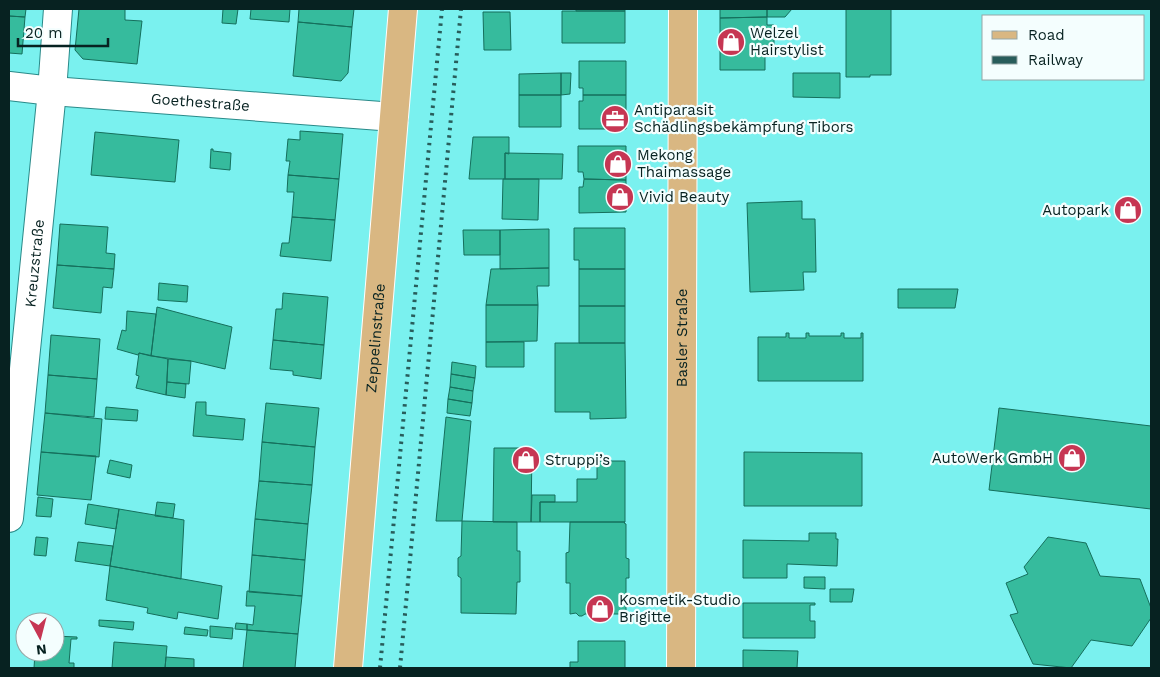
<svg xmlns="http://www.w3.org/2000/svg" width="1160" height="677" font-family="'Work Sans',sans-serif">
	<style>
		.building { fill: #36bb9d; stroke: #156f5c }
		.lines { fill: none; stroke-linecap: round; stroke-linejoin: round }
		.minor-casing { stroke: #2a8a89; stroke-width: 30 }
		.major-casing { stroke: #fff; stroke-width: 30 }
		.minor { stroke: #fff; stroke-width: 28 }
		.major { stroke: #d9b782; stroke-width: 28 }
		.rail { stroke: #285d5b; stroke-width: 4; stroke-dasharray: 2.5 5; stroke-linecap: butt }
		.labels { text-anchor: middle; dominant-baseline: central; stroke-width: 4.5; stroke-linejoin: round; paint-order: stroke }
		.poi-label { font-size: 15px; fill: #072221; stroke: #f4fefe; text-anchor: start }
		.street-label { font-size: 15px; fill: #072221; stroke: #f4fefe }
	</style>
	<rect width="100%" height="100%" fill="#7af1ef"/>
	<!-- building -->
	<path class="building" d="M9,9h17l-1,8 -16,-1z
		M79,9h46v11l17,1 -5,43 -54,-5 -8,-9z
		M223,9h15l-2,15 -14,-1z
		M251,9h39l-1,13 -39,-3z
		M299,9h55l-2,18 -54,-5z
		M576,9h49v2h-49z
		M720,9h47v8l-47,1z
		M767,9h25l-7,8h-18z
		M846,9h45v66h-21v2h-24z
		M562,11h63v32h-63z
		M483,12h27l1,38h-27z
		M9,16l16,1 -3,37 -13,-1z
		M767,17v8h7v26h-9v19h-45v-52z
		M298,22l54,5 -4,46 -7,8 -48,-5z
		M579,61h47v34h-43v-7h-4z
		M561,73h10l-1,21 -9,1z
		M561,73v22h-42v-21z
		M793,73h47v25l-47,-1z
		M519,95h42v32h-42z
		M583,95h43v34h-47v-28h4z
		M300,131l43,3 -4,45 -51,-4 2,-14h-4l2,-22 12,1z
		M95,132l84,8 -4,42 -84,-7z
		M473,137h36v17l-4,-1v26h-36z
		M578,146h48v34l-42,-1 -1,-7h-5z
		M211,149h2v2l18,2 -1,17 -20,-2z
		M505,153l58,1 -1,25h-57z
		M288,175l51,4 -4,41 -43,-3 2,-25h-7z
		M503,179h36l-1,41 -36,-1z
		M584,179l42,1v32l-47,1v-26h4z
		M802,201v18h13l1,53h-13l1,18 -54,2 -3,-89z
		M292,217l43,3 -4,41 -51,-5 2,-13h7z
		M60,224l48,3 -2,26 9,1 -1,15 -57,-4z
		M574,228h51v41h-46v-9h-5z
		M549,229v39l-49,1v-39z
		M463,230h37v25h-36z
		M57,265l57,4 -2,19 -9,-1 -2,26 -48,-5z
		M549,268v18h-12l1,19h-52l5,-36z
		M579,269h46v37h-46z
		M159,283l29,3 -1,16 -29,-2z
		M898,289h60l-3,19h-57z
		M283,293l45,4 -4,48 -51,-5 3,-31h6z
		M486,305h52l-1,36 -51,1z
		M579,306h46v37h-46z
		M157,307l75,20 -7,42 -34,-8 -40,-5z
		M127,311l29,3 -5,42 -12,-3 -1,2 -21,-6 5,-19 4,1z
		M786,333h3v5h17v-5h3v3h32v-3h3v5h17v-5h2v48h-105v-44h28z
		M51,335l49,4 -3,40 -49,-4z
		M273,340l51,5 -3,34 -28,-4v-4l-23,-2z
		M486,342h38v25h-38z
		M555,343h70l1,75 -36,1v-7h-35z
		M139,353l29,6 -2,36 -30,-7 3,-12 -3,-1z
		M168,359l23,2 -2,23 -22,-2z
		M452,362l24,4 -1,12 -24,-4z
		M451,374l24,4 -2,13 -23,-4z
		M48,375l49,4 -3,38 -49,-4z
		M167,382l19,2 -1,14 -19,-3z
		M450,387l23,4 -1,12 -24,-4z
		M448,399l24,4 -2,13 -23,-3z
		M196,402h10v13l39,4 -2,21 -50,-4z
		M266,403l53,5 -4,39 -53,-5z
		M106,407l32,3 -1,11 -32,-2z
		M999,408l152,18v83l-162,-19z
		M45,413l57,6 -3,38 -58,-5z
		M446,417l25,4 -9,100h-26z
		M262,442l53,5 -3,38 -53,-4z
		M494,448h38l-1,74h-38z
		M41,452l55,4 -5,44 -54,-5z
		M744,452l118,1v53h-118z
		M110,460l22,5 -2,13 -23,-5z
		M597,461h28v61h-85v-20h37v-23h20z
		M259,481l53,4 -4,39 -53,-5z
		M532,495h23v7h-15v20h-9z
		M38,497l15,2 -2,18 -15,-1z
		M157,502l18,2 -2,14 -18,-2z
		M88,504l31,5 -3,20 -31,-5z
		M119,509l65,11 -3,59 -71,-13z
		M255,519l53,5 -3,36 -53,-5z
		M462,521l55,1v29h3v31h-3l-1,32 -55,-1v-35l-3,-2v-18l3,-2z
		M570,522h55l-1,1 2,1v34l3,1v19h-3v36h-41l-3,2h-3l-3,-3 -6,1v-31h-4v-30l3,-1z
		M809,533h27v6h2l-1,27 -50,-2v14h-44v-38l66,1z
		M36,537l12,1 -2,18 -12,-1z
		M1048,537l38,6 14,33 40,3 11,29v10l-19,28 -41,-6 -20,28 -38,-4 -23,-49 8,-2 -12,-30 22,-9 -4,-7z
		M78,542l35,4 -3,20 -35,-5z
		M252,555l53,5 -3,36 -53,-4z
		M110,566l112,20 -4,33 -40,-7 -1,7 -30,-6 1,-5 -42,-8z
		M804,577h21v12l-21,-1z
		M830,589h24l-2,13h-22z
		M247,591l55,5 -4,38 -51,-4v-6l6,1 2,-19h-9z
		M743,603h72v2h-5v16h5v17h-72z
		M99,620l35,2 -1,8 -34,-4z
		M236,623l11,1v6l-12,-1z
		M210,626l23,2 -1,11 -22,-2z
		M185,627l23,3 -1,6 -23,-2z
		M247,630l51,4 -3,34h-52z
		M55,636l22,1v2h-6l-2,24h5v5h-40l1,-16h20z
		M578,641h47v27h-55v-6h8z
		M114,642l53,4 -2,22h-53z
		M743,650l55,1 -1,17h-54z
		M166,657l28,2v9h-29z"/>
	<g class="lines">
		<defs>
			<g id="minor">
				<path id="s1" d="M9,86l43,5 342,26"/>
				<path id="s2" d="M9,518l43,-427 6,-82"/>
			</g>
			<g id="major">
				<path id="s3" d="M348,668l55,-659"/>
				<path id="s4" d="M681,668l2,-659"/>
			</g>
		</defs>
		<!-- minor casing -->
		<use href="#minor" class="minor-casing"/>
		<!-- major casing -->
		<use href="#major" class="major-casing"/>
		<!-- minor -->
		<use href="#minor" class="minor"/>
		<!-- major -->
		<use href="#major" class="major"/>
		<!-- rail -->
		<path class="rail" d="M380,668l62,-659
			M400,668l61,-659"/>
	</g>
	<!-- icons -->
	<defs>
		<symbol id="shop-disc" viewBox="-11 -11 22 22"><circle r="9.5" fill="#c63653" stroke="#f4fefe"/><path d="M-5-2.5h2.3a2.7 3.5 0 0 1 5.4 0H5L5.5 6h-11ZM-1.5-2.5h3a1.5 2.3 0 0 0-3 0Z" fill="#fff"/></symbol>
		<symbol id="office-disc" viewBox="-11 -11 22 22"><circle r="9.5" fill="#c63653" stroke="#f4fefe"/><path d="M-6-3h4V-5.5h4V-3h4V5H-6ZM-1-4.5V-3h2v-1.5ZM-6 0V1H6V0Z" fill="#fff"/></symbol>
	</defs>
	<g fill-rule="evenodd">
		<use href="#shop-disc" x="715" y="26" width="32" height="32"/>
		<use href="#office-disc" x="599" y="103" width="32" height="32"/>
		<use href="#shop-disc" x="602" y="148" width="32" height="32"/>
		<use href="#shop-disc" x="604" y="181" width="32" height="32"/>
		<use href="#shop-disc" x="1112" y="194" width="32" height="32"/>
		<use href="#shop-disc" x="1056" y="442" width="32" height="32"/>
		<use href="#shop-disc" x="510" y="444" width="32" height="32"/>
		<use href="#shop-disc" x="584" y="593" width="32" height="32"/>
	</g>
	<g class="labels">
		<!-- poi labels -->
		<g class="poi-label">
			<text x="750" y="33">Welzel<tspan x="750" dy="17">Hairstylist</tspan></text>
			<text x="634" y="110">Antiparasit<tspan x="634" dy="17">Schädlingsbekämpfung Tibors</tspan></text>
			<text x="637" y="155">Mekong<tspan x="637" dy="17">Thaimassage</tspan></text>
			<text x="639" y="197">Vivid Beauty</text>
			<text x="1109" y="210" text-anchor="end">Autopark</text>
			<text x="1053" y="458" text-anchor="end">AutoWerk GmbH</text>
			<text x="545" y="460">Struppi’s</text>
			<text x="619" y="600">Kosmetik-Studio<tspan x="619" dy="17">Brigitte</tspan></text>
		</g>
		<!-- street labels -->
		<g class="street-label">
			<text stroke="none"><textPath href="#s1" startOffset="192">Goethestraße</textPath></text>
			<text stroke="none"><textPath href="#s2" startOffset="256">Kreuzstraße</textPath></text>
			<text stroke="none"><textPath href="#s3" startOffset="331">Zeppelinstraße</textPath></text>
			<text stroke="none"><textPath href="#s4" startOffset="330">Basler Straße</textPath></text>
		</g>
	</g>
	<!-- border -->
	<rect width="1160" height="677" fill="none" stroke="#072221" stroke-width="20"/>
	<!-- legend -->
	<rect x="982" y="15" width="162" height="65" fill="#f4fefe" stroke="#95a6a6"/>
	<rect x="992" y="31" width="25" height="8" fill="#d9b782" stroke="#95a6a6"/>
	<text x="1028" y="40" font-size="15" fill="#072221">Road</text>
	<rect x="992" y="56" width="25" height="8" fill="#285d5b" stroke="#95a6a6"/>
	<text x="1028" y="65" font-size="15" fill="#072221">Railway</text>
	<!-- north arrow -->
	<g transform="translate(40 637) rotate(173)"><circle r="24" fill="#f4fefe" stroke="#95a6a6"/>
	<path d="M0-4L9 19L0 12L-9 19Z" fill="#c63653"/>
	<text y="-8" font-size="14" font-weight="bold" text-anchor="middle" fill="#072221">N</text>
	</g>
	<!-- scale -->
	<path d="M18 38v8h90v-8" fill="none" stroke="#072221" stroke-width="2.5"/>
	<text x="25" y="38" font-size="15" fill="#072221" stroke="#f4fefe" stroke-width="4" paint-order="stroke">20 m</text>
</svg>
